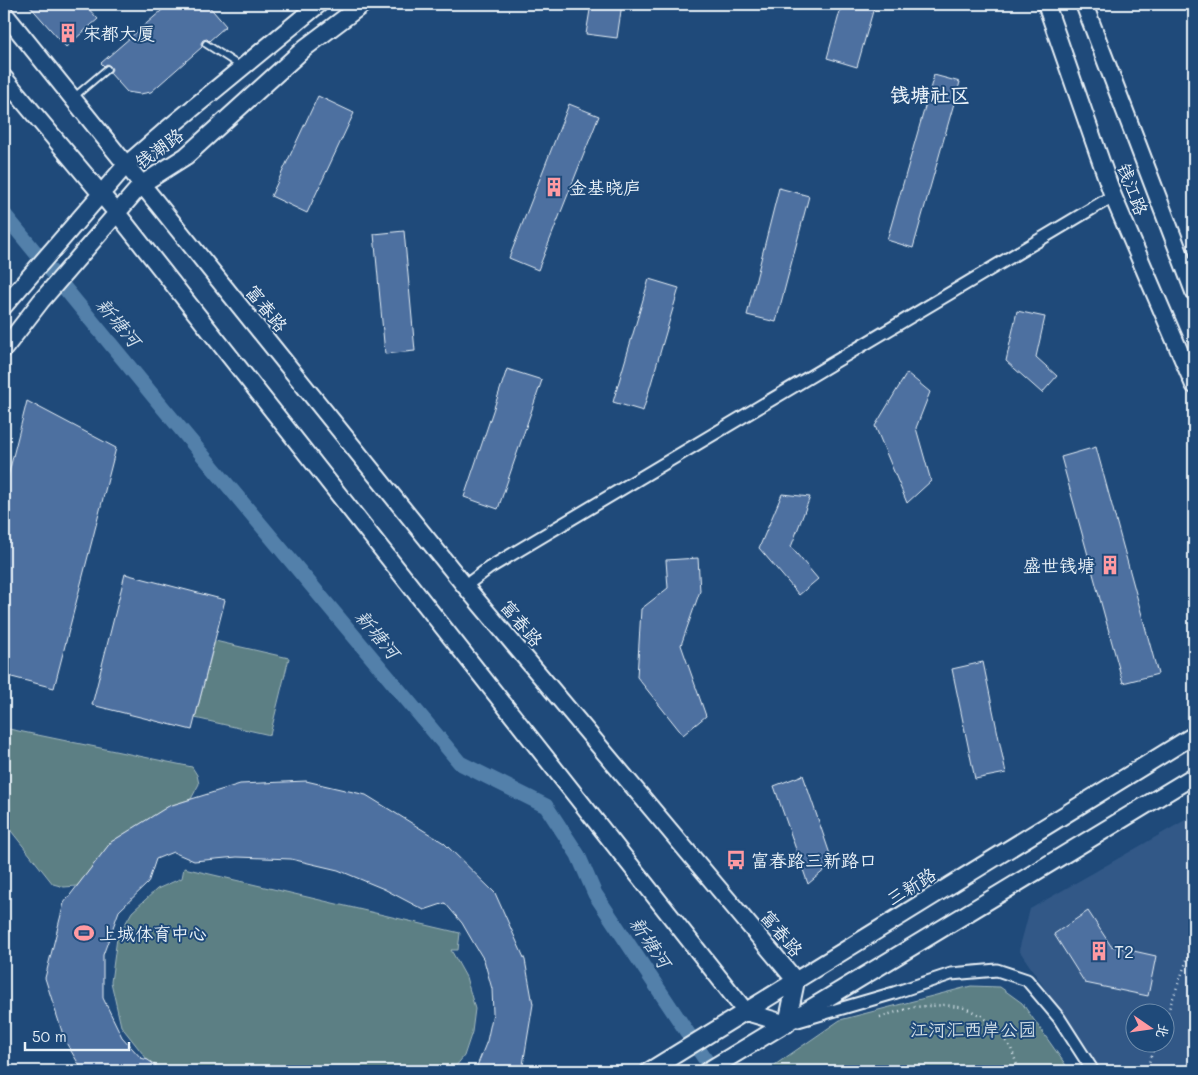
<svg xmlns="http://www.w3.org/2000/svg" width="1198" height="1075" font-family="Mali,'LXGW WenKai TC',sans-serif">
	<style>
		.built { fill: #315887; fill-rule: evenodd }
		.green { fill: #5b7f84; stroke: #a2b8be }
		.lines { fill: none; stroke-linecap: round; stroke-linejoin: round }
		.canal { stroke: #5380aa; stroke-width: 15 }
		.building { fill: #4e70a0; stroke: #e8f1f8 }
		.service-casing { stroke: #e8f1f8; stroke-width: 9 }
		.minor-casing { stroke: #e8f1f8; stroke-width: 15 }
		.secondary-casing { stroke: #e8f1f8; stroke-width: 20 }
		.path { stroke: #e8f1f8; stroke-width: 2.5; stroke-dasharray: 1 4; stroke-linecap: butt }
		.service { stroke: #1f4a7a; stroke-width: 5.5 }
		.minor { stroke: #1f4a7a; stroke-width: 11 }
		.secondary { stroke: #1f4a7a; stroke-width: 16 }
		.labels { text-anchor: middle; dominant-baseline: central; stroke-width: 4; stroke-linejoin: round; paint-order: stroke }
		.poi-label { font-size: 18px; fill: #e8f1f8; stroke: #1f4a7a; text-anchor: start }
		.street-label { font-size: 18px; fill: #e8f1f8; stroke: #1f4a7a }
		.park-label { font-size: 18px; fill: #d3e0e7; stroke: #1f4a7a }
		.water-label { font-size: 19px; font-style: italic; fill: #d2e0ec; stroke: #1f4a7a }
		.quarter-label { font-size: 20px; font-weight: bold; fill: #e8f1f8; stroke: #1f4a7a }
	</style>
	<rect width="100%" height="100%" fill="#1f4a7a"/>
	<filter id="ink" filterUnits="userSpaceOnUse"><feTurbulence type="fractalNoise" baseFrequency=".02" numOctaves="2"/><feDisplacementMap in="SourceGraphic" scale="10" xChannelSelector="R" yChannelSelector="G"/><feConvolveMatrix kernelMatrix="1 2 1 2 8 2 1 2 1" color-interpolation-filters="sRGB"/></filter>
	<g filter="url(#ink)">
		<!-- built -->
		<path class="built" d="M1194,815v256h-94l-81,-121 11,-41zM1136,1012h30v30h-30z"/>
		<!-- green -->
		<path class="green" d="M215,641l74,17 -19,77 -75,-17z
			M4,728l188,39 5,8 2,9 -8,15 -22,7 -58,36 -34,44 -13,1 -11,-3 -49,-62z
			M184,868l276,65 -2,17h-7l15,27 9,32 -3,23 -8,24 -12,15h-289l-13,-8 -29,-37 -10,-44 6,-44 15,-26 25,-23 25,-11z
			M971,986l29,1 22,16 48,68h-304l74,-51z"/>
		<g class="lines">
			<!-- canal -->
			<path class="canal" d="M4,214l160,195 296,354 86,43 32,49 17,39 118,177"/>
		</g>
		<!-- building -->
		<path class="building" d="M28,4h56l14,15 -32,28z
			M169,4h38l19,22 -17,15 -2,-2 -4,1 -2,3 1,4 -51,45 -11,2 -13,-2 -17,-19 2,-4 -2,-3 -3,-2 -3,2 -3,-3z
			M591,4h31l-5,34 -31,-4z
			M842,4h33l-18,63 -30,-9z
			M934,75l26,7 -47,166 -26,-8z
			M318,96l36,17 -47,100 -36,-17z
			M569,104l30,12 -61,154 -29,-12z
			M779,188l30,8 -33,126 -29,-7z
			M404,231l11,120 -30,3 -11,-120z
			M649,279l30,9 -36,123 -30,-9z
			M1017,311l28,6 -9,40 21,19 -15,17 -36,-32z
			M507,369l35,11 -44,129 -34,-12z
			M907,373l23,19 -14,36 15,53 -24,22 -32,-77z
			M27,401l89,47 -62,240 -50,-13v-183z
			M1096,447l62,227 -35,9 -62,-226z
			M782,494l28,3 -19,50 27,32 -19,16 -40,-47z
			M698,558l2,33 -19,54 25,71 -23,19 -46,-58 4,-68 27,-21 -2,-28z
			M125,574l100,26 -33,130 -100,-25z
			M983,662l23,111 -31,6 -23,-110z
			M803,775l30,88 -25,21 -34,-98z
			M306,781l60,14 78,48 51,50 30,67 8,44 -11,67h-47l12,-30 6,-28 -1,-24 -8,-29 -11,-18 -11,-19 -17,-20 -21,7 -40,-21 -46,-19 -47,-11 -54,-2 -43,4 -21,-9 -17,7 -8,24 -29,28 -16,44v43l19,39 19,21 7,2 15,11h-80l-18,-30 -20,-63 19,-75 47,-61 58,-36 71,-22z
			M1088,911l23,35 45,10 -8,40 -63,-13 -31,-49z"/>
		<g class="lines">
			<defs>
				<path id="service" d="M206,44l34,22
					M74,97l33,-28"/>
				<path id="minor" d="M465,586l24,-18 624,-372
					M798,1021l96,-28 57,-19 46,-4 30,10 32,38 34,53"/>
				<path id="secondary" d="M1046,4l67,192 81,189
					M1084,4l110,288
					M4,13l461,573 331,395
					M4,78l113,135 629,799 41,12
					M4,306l122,-141 39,-34 154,-127
					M4,349l37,-48 101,-117 44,-28 120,-109 57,-43
					M787,1024l9,-43
					M649,1071l545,-336
					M707,1071l487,-295"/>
			</defs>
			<!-- service casing -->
			<use href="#service" class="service-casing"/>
			<!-- minor casing -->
			<use href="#minor" class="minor-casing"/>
			<!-- secondary casing -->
			<use href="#secondary" class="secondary-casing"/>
			<!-- path -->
			<path class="path" d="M880,1017l33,-10 32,-2 20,3 17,8 15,14 14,18 8,23
				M1166,1017l22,-60
				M904,1071l5,-2 19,2
				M1146,1071l10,-29"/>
			<!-- service -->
			<use href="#service" class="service"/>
			<!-- minor -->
			<use href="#minor" class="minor"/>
			<!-- secondary -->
			<use href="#secondary" class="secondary"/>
		</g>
	</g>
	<!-- icons -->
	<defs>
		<symbol id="building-bare" viewBox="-9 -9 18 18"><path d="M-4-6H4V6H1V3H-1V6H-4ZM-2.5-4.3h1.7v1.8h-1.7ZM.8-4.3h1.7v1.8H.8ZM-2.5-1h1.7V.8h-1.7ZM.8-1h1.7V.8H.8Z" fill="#ff9aa2" stroke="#1f4a7a" stroke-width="2.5" paint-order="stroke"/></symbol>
		<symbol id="bus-bare" viewBox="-9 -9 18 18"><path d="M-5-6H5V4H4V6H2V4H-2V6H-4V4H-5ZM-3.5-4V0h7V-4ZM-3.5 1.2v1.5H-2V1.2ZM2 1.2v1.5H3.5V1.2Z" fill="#ff9aa2" stroke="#1f4a7a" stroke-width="2.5" paint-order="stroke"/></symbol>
		<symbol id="stadium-bare" viewBox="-9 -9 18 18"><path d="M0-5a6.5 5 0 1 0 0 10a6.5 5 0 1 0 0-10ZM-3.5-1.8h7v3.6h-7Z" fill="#ff9aa2" stroke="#1f4a7a" stroke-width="2.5" paint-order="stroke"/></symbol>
	</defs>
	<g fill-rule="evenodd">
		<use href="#building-bare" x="54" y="19" width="28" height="28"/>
		<use href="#building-bare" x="540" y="173" width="28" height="28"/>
		<use href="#building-bare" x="1096" y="551" width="28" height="28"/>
		<use href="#bus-bare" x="722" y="846" width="28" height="28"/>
		<use href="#stadium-bare" x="70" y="919" width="28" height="28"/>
		<use href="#building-bare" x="1085" y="937" width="28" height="28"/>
	</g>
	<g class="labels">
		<!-- poi labels -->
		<g class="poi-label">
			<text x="83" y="33">宋都大厦</text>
			<text x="569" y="187">金基晓庐</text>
			<text x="1095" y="565" text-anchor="end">盛世钱塘</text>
			<text x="751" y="860">富春路三新路口</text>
			<text x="99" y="933">上城体育中心</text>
			<text x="1114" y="951">T2</text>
		</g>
		<!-- street labels -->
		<g class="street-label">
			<text transform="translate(159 148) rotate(-36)">钱潮路</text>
			<text transform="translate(1133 189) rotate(69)">钱江路</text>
			<text transform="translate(267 308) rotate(51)">富春路</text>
			<text transform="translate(522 623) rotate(50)">富春路</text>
			<text transform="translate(911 886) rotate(-32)">三新路</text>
			<text transform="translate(782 933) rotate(50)">富春路</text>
		</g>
		<!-- park labels -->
		<g class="park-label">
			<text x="973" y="1029">江河汇西岸公园</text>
		</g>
		<!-- water labels -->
		<g class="water-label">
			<text transform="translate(119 322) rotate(50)">新塘河</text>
			<text transform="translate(378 634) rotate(50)">新塘河</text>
			<text transform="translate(651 942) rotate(56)">新塘河</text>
		</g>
		<!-- quarter labels -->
		<g class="quarter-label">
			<text x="930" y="94">钱塘社区</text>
		</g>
	</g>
	<!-- margin -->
	<rect width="1198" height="1075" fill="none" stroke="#1f4a7a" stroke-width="20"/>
	<rect x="10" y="10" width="1178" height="1055" fill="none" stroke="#e8f1f8" stroke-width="2" filter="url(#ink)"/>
	<!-- north arrow -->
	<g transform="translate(1150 1028) rotate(103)"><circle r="24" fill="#1f4a7a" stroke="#6f8dac"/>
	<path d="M0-4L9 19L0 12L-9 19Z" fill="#ff9aa2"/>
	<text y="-8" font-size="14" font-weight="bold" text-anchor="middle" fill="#e8f1f8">北</text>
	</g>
	<!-- scale -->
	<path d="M25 1042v8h104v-8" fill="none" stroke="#e8f1f8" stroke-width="2.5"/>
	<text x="32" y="1042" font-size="15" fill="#e8f1f8" stroke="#1f4a7a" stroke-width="4" paint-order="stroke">50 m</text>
</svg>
